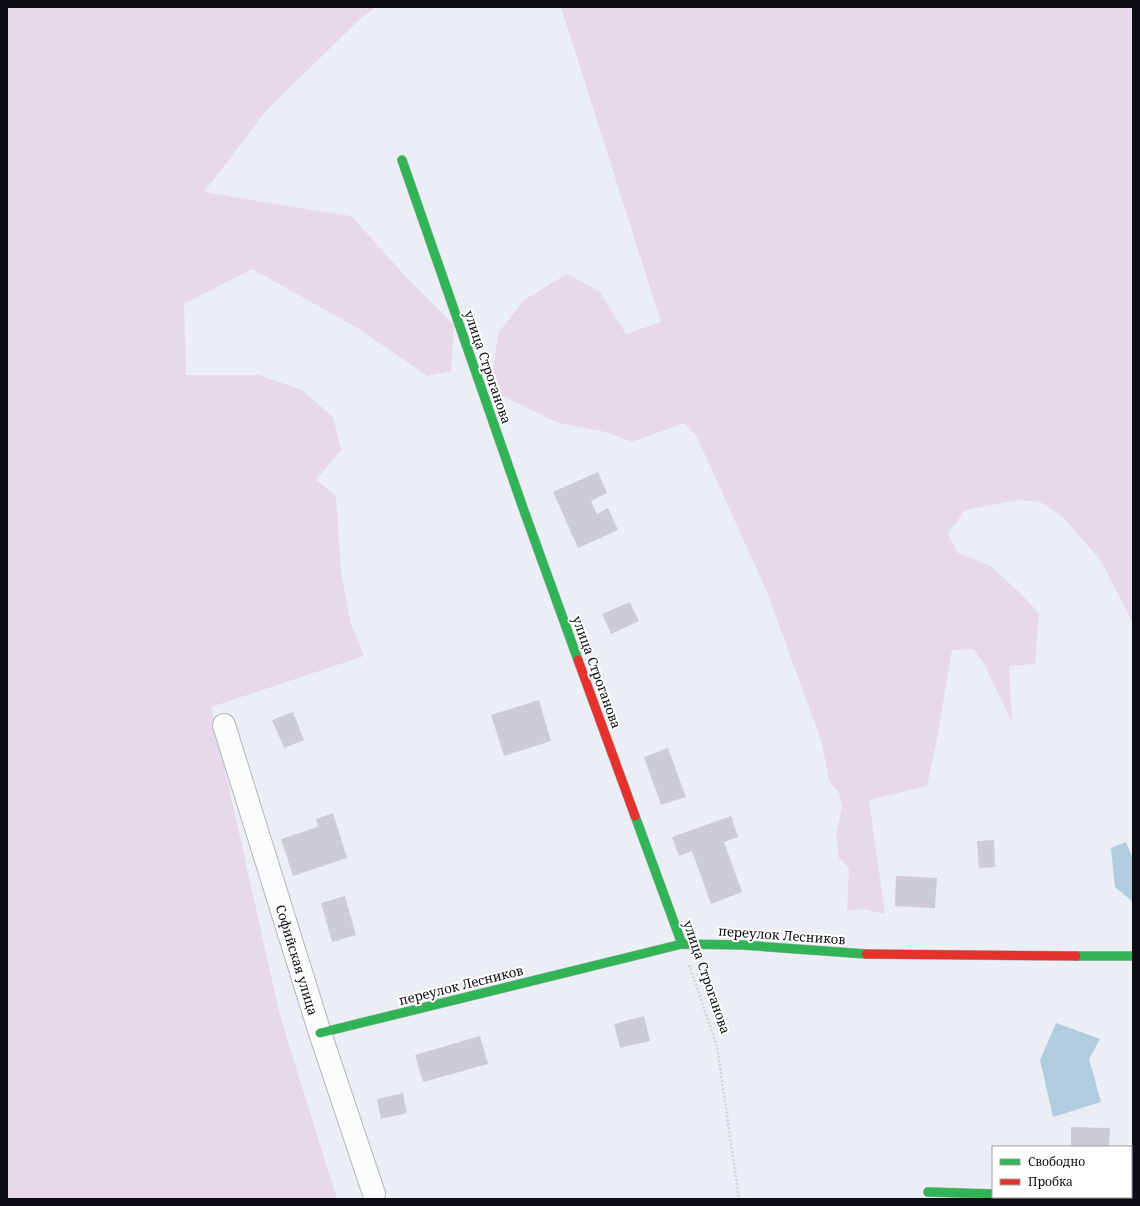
<svg xmlns="http://www.w3.org/2000/svg" width="1140" height="1206" font-family="'Noto Serif',serif">
	<style>
		.green { fill: #e7d9ea }
		.water { fill: #b0cde0 }
		.building { fill: #cecbd6 }
		.lines { fill: none; stroke-linecap: round; stroke-linejoin: round }
		.street-casing { stroke: #b3b4ba; stroke-width: 24 }
		.fast-casing { stroke: #b3b4ba; stroke-width: 10 }
		.jam-casing { stroke: #b3b4ba; stroke-width: 10 }
		.path { stroke: #d2d3d5; stroke-width: 2.5; stroke-dasharray: 2 2; stroke-linecap: butt }
		.street { stroke: #fcfcfe; stroke-width: 22 }
		.fast { stroke: #30b455; stroke-width: 9 }
		.jam { stroke: #e5322d; stroke-width: 9 }
		.labels { text-anchor: middle; dominant-baseline: central; stroke-width: 4; stroke-linejoin: round; paint-order: stroke }
		.street-label { font-size: 13px; fill: #0c0d12; stroke: #fff }
	</style>
	<rect width="100%" height="100%" fill="#eceef6"/>
	<!-- green -->
	<path class="green" d="M7,7h368l-20,17 -89,87 -62,81 147,24 60,66 43,43 -3,46 -24,5 -66,-46 -109,-61 -68,35 2,71h73l43,15 31,27 8,33 -25,30 20,16 5,76 10,52 13,32 -153,51 69,309 57,183h-330z
		M561,7h572v616l-32,-62 -38,-44 -23,-15 -20,-2 -55,10 -17,24 10,19 33,13 30,28 18,19 -4,51 -26,2 3,56 -29,-60 -10,-13 -21,1 -15,89 -10,47 -58,14 16,114 -22,-5 -16,2 2,-43 -10,-10 -3,-23 6,-28 -3,-14 -10,-12 -7,-38 -55,-151 -70,-155 -13,-14 -52,19 -26,-10 -48,-9 -63,-31 -2,-20 5,-39 26,-33 43,-26 32,17 27,43 35,-12z"/>
	<!-- water -->
	<path class="water" d="M1126,842l7,17v42h-1l-17,-14 -4,-39z
		M1056,1023l44,16 -11,20 12,43 -48,15 -13,-57z"/>
	<!-- building -->
	<path class="building" d="M598,472l9,21 -16,8 6,13 11,-6 10,22 -40,18 -25,-56z
		M630,602l9,19 -28,13 -9,-20z
		M539,700l12,41 -47,15 -13,-41z
		M293,712l11,28 -20,8 -12,-28z
		M668,748l18,49 -25,8 -17,-48z
		M333,813l14,45 -54,18 -12,-37 37,-12 -2,-8z
		M731,816l7,21 -14,5 18,50 -31,12 -19,-53 -13,5 -7,-19z
		M994,840l1,27 -16,1 -2,-27z
		M896,876l41,2 -2,30 -40,-2z
		M345,896l11,39 -24,7 -11,-39z
		M644,1016l6,25 -30,7 -6,-24z
		M480,1036l8,28 -65,18 -8,-27z
		M403,1093l4,20 -26,6 -4,-20z
		M1071,1127l39,1 -1,19h-38z"/>
	<g class="lines">
		<defs>
			<path id="street" d="M224,725l96,308 54,161
				M1129,1197h4"/>
			<path id="fast" d="M402,160l121,348 55,152
				M635,816l47,128
				M1076,956h57
				M320,1033l362,-89 61,1 123,9
				M928,1192l65,2"/>
			<path id="jam" d="M578,660l57,156
				M866,954l210,2"/>
		</defs>
		<!-- street casing -->
		<use href="#street" class="street-casing"/>
		<!-- fast casing -->
		<use href="#fast" class="fast-casing"/>
		<!-- jam casing -->
		<use href="#jam" class="jam-casing"/>
		<!-- path -->
		<path class="path" d="M689,965l28,81 22,153"/>
		<!-- street -->
		<use href="#street" class="street"/>
		<!-- fast -->
		<use href="#fast" class="fast"/>
		<!-- jam -->
		<use href="#jam" class="jam"/>
	</g>
	<g class="labels">
		<!-- street labels -->
		<g class="street-label">
			<text transform="translate(488 367) rotate(71)">улица Строганова</text>
			<text transform="translate(597 672) rotate(70)">улица Строганова</text>
			<text transform="translate(782 935) rotate(4)">переулок Лесников</text>
			<text transform="translate(297 960) rotate(73)">Софийская улица</text>
			<text transform="translate(707 977) rotate(71)">улица Строганова</text>
			<text transform="translate(461 985) rotate(-14)">переулок Лесников</text>
		</g>
	</g>
	<!-- border -->
	<rect width="1140" height="1206" fill="none" stroke="#0c0d12" stroke-width="16"/>
	<!-- legend -->
	<rect x="992" y="1146" width="140" height="52" fill="#ffffff" stroke="#9e9ea0"/>
	<rect x="1000" y="1159" width="20" height="6" fill="#30b455" stroke="#9e9ea0"/>
	<text x="1028" y="1166" font-size="12" fill="#0c0d12">Свободно</text>
	<rect x="1000" y="1179" width="20" height="6" fill="#e5322d" stroke="#9e9ea0"/>
	<text x="1028" y="1186" font-size="12" fill="#0c0d12">Пробка</text>
</svg>
